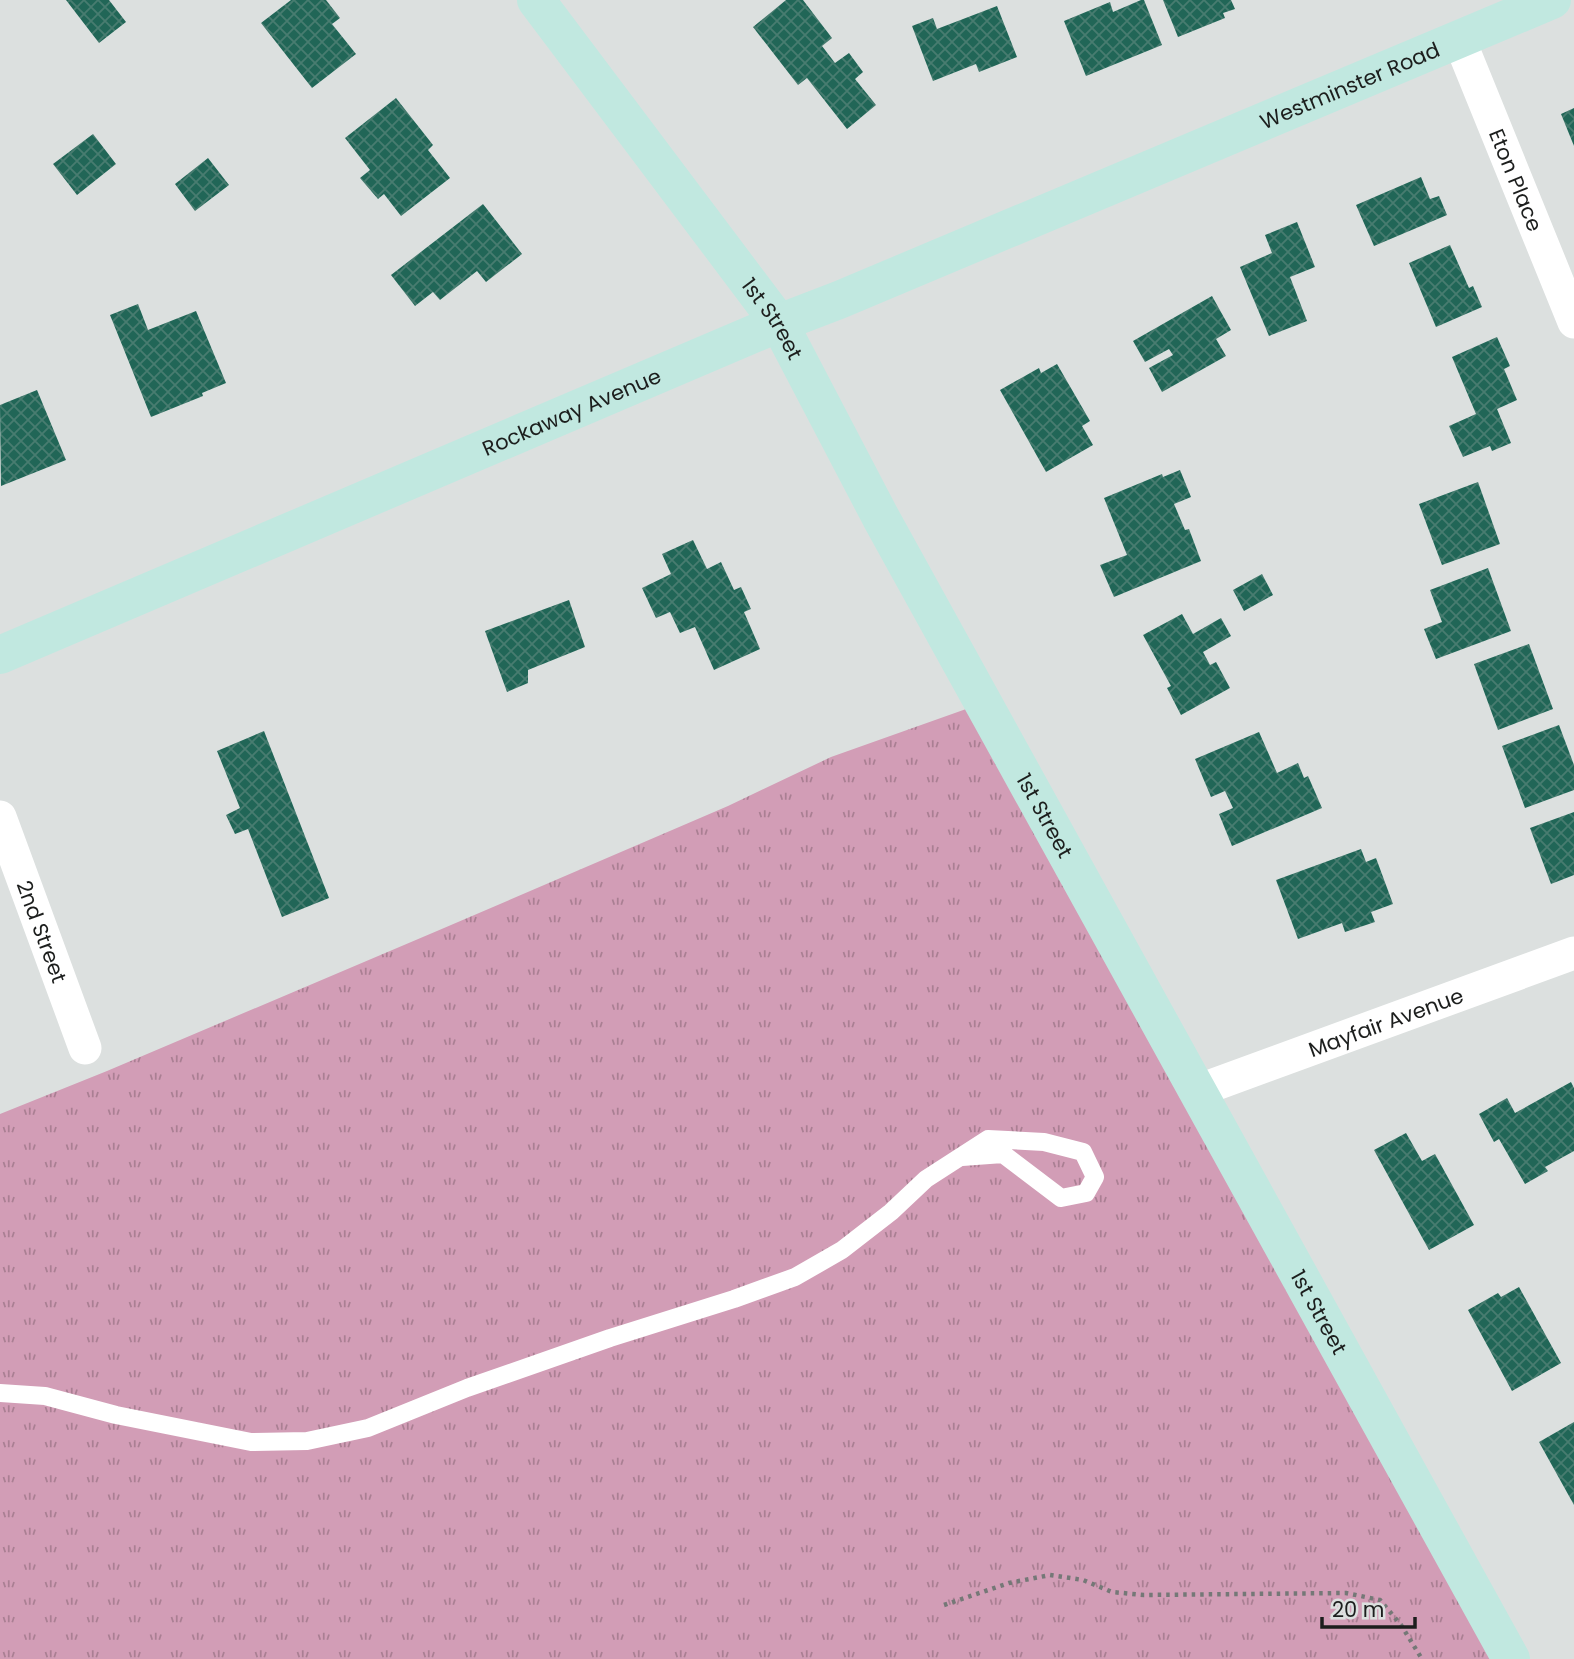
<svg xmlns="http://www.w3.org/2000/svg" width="1574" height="1659" font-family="Poppins,sans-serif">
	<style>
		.grass { fill: url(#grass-tufts) }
		.building { fill: url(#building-cross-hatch) }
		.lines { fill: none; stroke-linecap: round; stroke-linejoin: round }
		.path { stroke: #757877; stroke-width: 4.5; stroke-dasharray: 3.5 5; stroke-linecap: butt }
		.lane { stroke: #fff; stroke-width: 18 }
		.street { stroke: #fff; stroke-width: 33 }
		.secondary { stroke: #c1e8e0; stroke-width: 38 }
		.labels { text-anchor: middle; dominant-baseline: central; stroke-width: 7; stroke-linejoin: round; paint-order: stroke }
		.street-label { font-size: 21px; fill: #1c1e1d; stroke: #dce0df }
	</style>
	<defs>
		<pattern id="grass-tufts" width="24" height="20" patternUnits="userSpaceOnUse" patternTransform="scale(1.75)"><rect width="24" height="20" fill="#d29db6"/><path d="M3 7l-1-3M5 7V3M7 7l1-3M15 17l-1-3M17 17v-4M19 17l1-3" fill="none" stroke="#aa7f93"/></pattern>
		<pattern id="building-cross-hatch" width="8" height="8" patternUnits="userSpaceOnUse" patternTransform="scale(1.75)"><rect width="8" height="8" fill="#216657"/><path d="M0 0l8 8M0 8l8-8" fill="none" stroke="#487c70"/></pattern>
	</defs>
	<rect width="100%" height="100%" fill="#dce0df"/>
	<!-- grass -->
	<path class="grass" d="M983,703l527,956h-1510v-545l107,-43 330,-140 291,-125 103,-49z"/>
	<!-- building -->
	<path class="building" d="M66,0h43l17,22 -27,21z
		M291,0h35l14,18 -8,6 24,30 -44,34 -51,-65z
		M786,0h17l29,38 -10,8 13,17 14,-10 14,19 -8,7 21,26 -29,24 -40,-51 -9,7 -45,-58z
		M1141,0h3l18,45 -76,31 -22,-55 46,-19 3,10z
		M1163,0h68l4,9 -12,4 2,5 -47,19z
		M997,6l20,51 -38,15 -3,-8 -43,17 -21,-55 21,-8 4,11z
		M396,98l37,47 -5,5 22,28 -49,38 -17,-22 -6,5 -18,-21 10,-8 -25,-32z
		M1574,108v38l-13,-32z
		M93,134l23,30 -39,31 -24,-31z
		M208,158l21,27 -34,26 -20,-27z
		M1421,177l9,22 9,-3 8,19 -73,31 -18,-41z
		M483,204l39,50 -36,28 -9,-11 -37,29 -7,-8 -18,14 -24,-31z
		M1297,222l18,45 -25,10 17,44 -38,15 -29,-69 32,-14 -7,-18z
		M1450,245l19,43 4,-2 9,21 -46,20 -27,-64z
		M1212,296l19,34 -15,9 10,17 -64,36 -13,-24 24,-13 -4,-6 -24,13 -12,-21z
		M138,304l10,26 48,-19 30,72 -24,10 1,3 -52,21 -41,-102z
		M1497,337l13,29 -6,3 13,31 -20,9 14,34 -19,8 -2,-5 -27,11 -14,-31 27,-12 -24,-57z
		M1057,364l33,57 -8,5 11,19 -47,27 -46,-82 39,-22 2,5z
		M37,390l29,70 -65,26 -1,-81z
		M1180,470l11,27 -17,7 11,26 4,-1 12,32 -87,36 -14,-32 27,-10 -23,-57 58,-24 1,3z
		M1478,482l22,62 -58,21 -23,-61z
		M693,540l14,29 14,-7 13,28 7,-3 10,22 -7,3 16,37 -46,21 -19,-43 -15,6 -10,-21 -14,6 -14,-30 29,-14 -9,-20z
		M1488,568l23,63 -75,28 -12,-30 18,-7 -12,-32z
		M1262,574l11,21 -29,16 -11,-21z
		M569,600l16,47 -57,23v13l-21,9 -22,-61z
		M1182,614l11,20 28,-16 10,18 -28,16 7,13 6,-3 14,26 -49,27 -14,-27 4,-2 -28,-51z
		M1529,644l24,65 -55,21 -24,-66z
		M1559,725l15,40v25l-49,18 -23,-62z
		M264,731l65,167 -47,19 -34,-88 -13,5 -9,-19 14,-7 -23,-57z
		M1259,732l18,41 21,-10 6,15 4,-2 14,32 -90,38 -13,-32 14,-6 -8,-17 -14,6 -16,-38z
		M1574,812v63l-23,9 -21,-56z
		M1361,849l5,13 10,-4 17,46 -22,8 4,10 -30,10 -3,-9 -44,16 -22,-59z
		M1571,1082l3,6v63l-29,16 3,4 -23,13 -26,-45 -5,3 -15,-28 28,-16 8,15z
		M1406,1133l16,28 13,-7 39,71 -45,25 -55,-100z
		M1519,1287l42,76 -49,28 -44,-81 30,-17 3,4z
		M1574,1422v83l-35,-63z"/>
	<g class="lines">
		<!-- path -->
		<path class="path" d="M944,1605l65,-22 41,-8 33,5 29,12 32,3 202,-2 34,7 21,25 21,34"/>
		<!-- lane -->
		<path class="lane" d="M0,1393l45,3 71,19 135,27 56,-1 61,-13 99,-40 143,-50 124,-39 61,-22 47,-27 49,-38 35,-33 62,-40 56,3 39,10 12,25 -9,16 -25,5 -58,-44 -41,3"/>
		<!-- street -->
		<g class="street">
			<path id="s1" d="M1459,39l115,283"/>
			<path id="s2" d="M0,817l85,231"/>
			<path id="s3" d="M1197,1091l377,-138"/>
		</g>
		<!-- secondary -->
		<g class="secondary">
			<path id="s4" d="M536,0l243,323 102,195 630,1141"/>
			<path id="s5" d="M0,655l779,-332 60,-23 713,-300"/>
		</g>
	</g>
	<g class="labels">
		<!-- street labels -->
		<g class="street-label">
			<text stroke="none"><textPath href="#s5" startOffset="1465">Westminster Road</textPath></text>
			<text stroke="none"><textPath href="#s1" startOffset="152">Eton Place</textPath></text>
			<text stroke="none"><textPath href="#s4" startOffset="397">1st Street</textPath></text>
			<text stroke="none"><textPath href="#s5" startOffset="621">Rockaway Avenue</textPath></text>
			<text stroke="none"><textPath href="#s4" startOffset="964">1st Street</textPath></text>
			<text stroke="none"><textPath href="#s2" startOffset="122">2nd Street</textPath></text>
			<text stroke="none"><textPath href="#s3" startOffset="201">Mayfair Avenue</textPath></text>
			<text stroke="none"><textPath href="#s4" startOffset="1531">1st Street</textPath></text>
		</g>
	</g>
	<!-- scale -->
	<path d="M1322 1617v10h93v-10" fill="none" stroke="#1c1e1d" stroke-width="3.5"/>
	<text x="1332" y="1617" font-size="21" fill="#1c1e1d" stroke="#dce0df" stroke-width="5" paint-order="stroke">20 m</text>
</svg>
